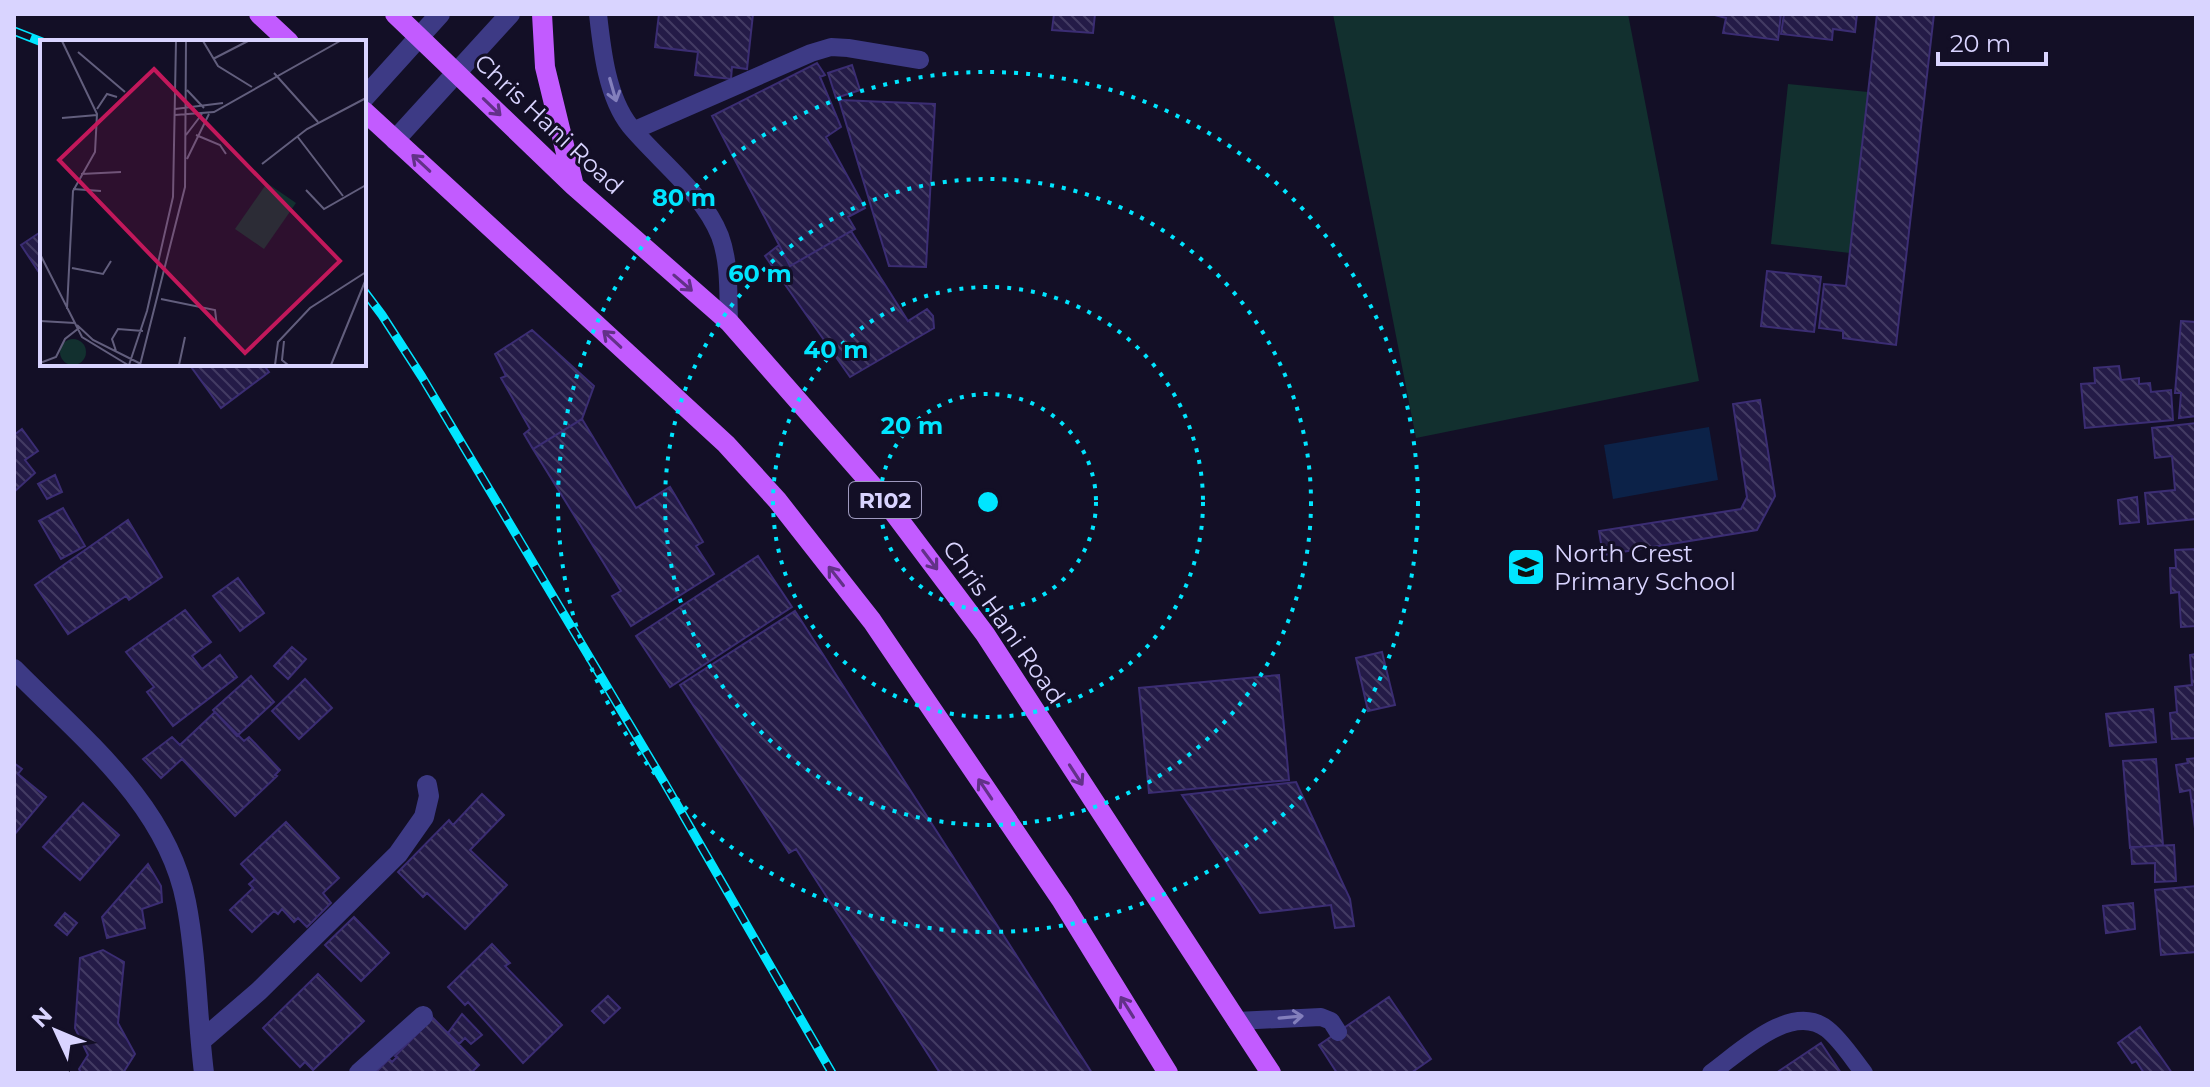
<svg xmlns="http://www.w3.org/2000/svg" width="2210" height="1087" font-family="Montserrat,sans-serif">
	<style>
		.pitch { fill: #12302f }
		.water { fill: #0c2248 }
		.building { fill: url(#building-back-hatch); stroke: #3b2d73; stroke-width: 2 }
		.lines { fill: none; stroke-linecap: round; stroke-linejoin: round }
		.service { stroke: #3d3a85; stroke-width: 18 }
		.minor { stroke: #3d3a85; stroke-width: 20 }
		.primary { stroke: #c25bff; stroke-width: 20 }
		.rail-casing { stroke: #00e5ff; stroke-width: 9 }
		.rail { stroke: #130f26; stroke-width: 6; stroke-dasharray: 18; stroke-linecap: butt }
		.oneway { stroke: #837fbc }
		.oneway2 { stroke: #623188 }
		.ring { fill: none; stroke: #00e5ff; stroke-width: 4; stroke-dasharray: 4 8 }
		.labels { text-anchor: middle; dominant-baseline: central; stroke-width: 6; stroke-linejoin: round; paint-order: stroke }
		.shield { fill: #130f26; stroke: #9e99be; stroke-width: 2 }
		.shield-label { font-size: 22px; font-weight: bold; fill: #d9d4ff }
		.street-label { font-size: 24px; fill: #d9d4ff; stroke: #130f26 }
		.poi-label { font-size: 24px; fill: #d9d4ff; stroke: #130f26; text-anchor: start }
		.inset-road { fill: none; stroke: #625e7d; stroke-width: 2 }
		.view { fill: #c2185b; fill-opacity: 0.15; stroke: #c2185b; stroke-width: 4 }
		.inset-edge { fill: none; stroke: #d9d4ff; stroke-width: 4 }
		.centre { fill: #00e5ff; stroke: #130f26; stroke-width: 4 }
		.ring-label { font-size: 24px; text-anchor: middle; font-weight: bold; fill: #00e5ff; stroke: #130f26; stroke-width: 6; stroke-linejoin: round; paint-order: stroke }
	</style>
	<defs>
		<pattern id="building-back-hatch" width="6" height="6" patternUnits="userSpaceOnUse" patternTransform="scale(2)"><rect width="6" height="6" fill="#241b47"/><path d="M-1 5l2 2M0 0l6 6M5-1l2 2" fill="none" stroke="#433b63"/></pattern>
	</defs>
	<rect width="100%" height="100%" fill="#130f26"/>
	<!-- pitch -->
	<path class="pitch" d="M1333,14h295l71,367 -283,57z
		M1788,84l80,8 -18,161 -79,-9z"/>
	<!-- water -->
	<path class="water" d="M1709,427l9,53 -105,19 -9,-54z"/>
	<!-- building -->
	<path class="building" d="M659,14h94l-6,55 -15,-2 -1,12 -36,-4 3,-23 -43,-5z
		M1054,14h41l-2,19 -41,-3z
		M1711,14h70l-3,26 -55,-7 3,-15z
		M1784,14h73l-2,18 -22,-3 -1,11 -51,-6z
		M1877,14h57l-38,331 -53,-7v-7l-24,-3 5,-44 22,2z
		M817,63l8,12 -5,2 21,50 -15,10 39,71 -17,9 7,12 -65,37 -78,-150z
		M852,65l8,25 -24,8 -8,-25z
		M839,100l96,4 -9,163 -37,-1z
		M42,231v46l-21,-32z
		M851,231l57,90 19,-12 6,7 1,12 -84,49 -85,-121 14,-11 11,21z
		M1767,271l54,6 -7,55 -53,-6z
		M2181,321l15,1v94l-17,2 2,-25h-6z
		M532,330l62,56 -12,33 -49,30 -9,-15 6,-5 -29,-51 5,-2 -11,-22z
		M189,364h74l6,8 -48,36z
		M2119,366l2,14 18,-2v6l11,-1 1,9 20,-2 2,30 -88,8 -4,-44 14,-1 -1,-15z
		M1760,400l15,96 -18,34 -154,25 -4,-24 142,-22 6,-12 -14,-93z
		M582,419l54,89 34,-21 33,55 -7,4 18,28 -83,52 -19,-30 9,-5 -88,-142z
		M2196,423v96l-48,5 -3,-31 30,-3 -3,-34 -17,2 -3,-30z
		M22,429l16,22 -13,9 10,13 -21,19v-57z
		M55,475l7,17 -15,7 -9,-15z
		M2137,497l2,25 -19,2 -2,-24z
		M63,508l22,38 -24,13 -22,-38z
		M128,520l34,57 -33,23 -3,-4 -58,38 -33,-49z
		M2196,549v77l-15,1 -2,-35 -8,1 -1,-25h6l-1,-18z
		M758,556l34,51 -122,80 -34,-51z
		M238,578l26,35 -24,18 -27,-35z
		M185,610l26,32 -19,14 10,13 18,-14 17,22 -64,49 -26,-34 7,-5 -28,-35z
		M795,611l297,462h-152l-144,-224 -7,4 -109,-168z
		M292,647l14,12 -18,20 -14,-13z
		M1382,652l13,53 -27,6 -12,-53z
		M2196,654v84l-24,1 -2,-26 7,-1 -2,-25 17,-2 -2,-30z
		M1279,675l10,105 -140,13 -10,-105z
		M251,676l23,26 -37,34 -24,-26z
		M305,679l27,29 -33,31 -27,-28z
		M2153,709l3,33 -46,4 -4,-32z
		M215,712l29,29 5,-4 31,33 -5,5 2,1 -42,40 -53,-57 -21,19 -18,-19 29,-22 8,8z
		M2196,758v78l-6,-46 -10,2 -4,-27 12,-2 -1,-4z
		M2156,759l7,86 -33,3 -7,-87z
		M14,763l8,6 -4,5 28,23 -32,38z
		M1296,782l54,117 4,27 -19,2 -4,-23 -71,8 -78,-118z
		M482,794l22,21 -34,35 37,35 -42,44 -38,-36 -4,4 -25,-25 51,-52 4,5z
		M83,803l36,32 -39,45 -37,-33z
		M286,822l53,56 -16,15 8,10 -24,24 -9,-9 -4,4 -12,-13 -4,5 -4,-3 -22,21 -22,-22 23,-22 -4,-4 6,-5 -14,-15z
		M2174,845l2,36 -21,1v-19l-23,1 -1,-17z
		M148,864l13,22 1,16 -20,7 3,19 -38,10 -5,-21z
		M2196,886v66l-35,3 -6,-65z
		M2133,903l2,26 -29,4 -3,-27z
		M65,913l12,10 -10,12 -12,-10z
		M354,917l35,36 -28,28 -36,-36z
		M492,944l18,19 -5,3 57,59 -39,38 -55,-61 -3,3 -17,-18z
		M103,950l21,12 -6,61 17,31 -12,19h-42l-2,-4 9,-14 -13,-27 5,-70z
		M318,974l46,47 -51,49 -8,-8 -5,5 -37,-39z
		M608,996l12,12 -16,15 -12,-12z
		M1389,997l42,62 -20,14h-74l-18,-28z
		M462,1014l20,21 -11,9 -6,-6 -6,6 -11,-11z
		M433,1018l46,47 -8,8h-96l14,-14 3,3 5,-5 -2,-1z
		M2140,1027l32,46h-28l-8,-12 -4,2 -14,-20z
		M1821,1043l20,30h-65z"/>
	<g class="lines">
		<!-- service -->
		<path class="service" d="M598,14c4,36 9,83 32,112 29,35 73,67 90,110 10,27 8,58 9,86
			M635,130l176,-77 20,-6 17,1 72,12
			M1236,1021l85,-4 10,4 7,11
			M1711,1073c28,-20 80,-72 116,-44 14,11 26,30 37,44"/>
		<!-- minor -->
		<path class="minor" d="M364,98l76,-84
			M395,140l115,-126
			M14,669c67,68 153,135 172,233 11,56 11,115 18,171
			M201,1041l58,-50 139,-137 26,-37 5,-21 -2,-11
			M359,1073l64,-57"/>
		<!-- primary -->
		<path class="primary" d="M259,14l30,28
			M395,14l179,172 155,136 150,171 106,141 286,439
			M542,14l3,53 29,119
			M364,111l362,333 51,56 95,121 190,280 106,172"/>
		<defs>
			<path id="rail" d="M14,31l28,11
				M364,291l18,24 40,62 242,405 168,291"/>
		</defs>
		<!-- rail casing -->
		<use href="#rail" class="rail-casing"/>
		<!-- rail -->
		<use href="#rail" class="rail"/>
	</g>
	<!-- one-way arrows -->
	<defs><path id="oneway-shaft" d="M-6 0H5M1.5-3L5.5 0L1.5 3" fill="none" stroke-width="1.6" stroke-linecap="round" stroke-linejoin="round" transform="scale(2)"/></defs>
	<g class="oneway">
		<use href="#oneway-shaft" transform="translate(613 90) rotate(74)"/>
		<use href="#oneway-shaft" transform="translate(1291 1017) rotate(-5)"/>
	</g>
	<g class="oneway2">
		<use href="#oneway-shaft" transform="translate(492 107) rotate(44)"/>
		<use href="#oneway-shaft" transform="translate(421 163) rotate(-137)"/>
		<use href="#oneway-shaft" transform="translate(683 283) rotate(41)"/>
		<use href="#oneway-shaft" transform="translate(612 339) rotate(-137)"/>
		<use href="#oneway-shaft" transform="translate(930 560) rotate(53)"/>
		<use href="#oneway-shaft" transform="translate(836 576) rotate(-128)"/>
		<use href="#oneway-shaft" transform="translate(1076 775) rotate(57)"/>
		<use href="#oneway-shaft" transform="translate(985 789) rotate(-124)"/>
		<use href="#oneway-shaft" transform="translate(1127 1007) rotate(-122)"/>
	</g>
	<!-- distance rings -->
	<g class="ring">
		<circle cx="988" cy="502" r="108"/>
		<circle cx="988" cy="502" r="215"/>
		<circle cx="988" cy="502" r="323"/>
		<circle cx="988" cy="502" r="430"/>
	</g>
	<!-- icons -->
	<defs>
		<symbol id="school-square" viewBox="-11 -11 22 22"><rect x="-9" y="-9" width="18" height="18" rx="4" fill="#00e5ff" stroke="#130f26"/><path d="M0-5L7-2L0 1L-7-2ZM-4 1L0 2.5L4 1V4Q0 6-4 4Z" fill="#111"/></symbol>
	</defs>
	<g fill-rule="evenodd">
		<use href="#school-square" x="1504" y="545" width="44" height="44"/>
	</g>
	<g class="labels">
		<!-- shield labels -->
		<rect class="shield" x="849" y="482" width="72" height="36" rx="6"/>
		<g class="shield-label">
			<text x="885" y="500">R102</text>
		</g>
		<!-- street labels -->
		<g class="street-label">
			<text transform="translate(549 124) rotate(43)">Chris Hani Road</text>
			<text transform="translate(1004 622) rotate(55)">Chris Hani Road</text>
		</g>
		<!-- poi labels -->
		<g class="poi-label">
			<text x="1554" y="553">North Crest<tspan x="1554" dy="28">Primary School</tspan></text>
		</g>
	</g>
	<!-- overview -->
	<g transform="translate(40 40)">
		<rect width="326" height="326" fill="#130f26"/>
		<path d="M20 312a13 13 0 1 1 26 0a13 13 0 1 1-26 0Z" fill="#12302f"/>
		<path d="M227,143l29,20 -32,46 -29,-20z" fill="#12302f"/>
		<path class="inset-road" d="M22,1l35,73 -2,38 -22,39 -6,118M163,1l15,25 34,21M38,12l47,40M173,19l35,-18M234,33l44,49M147,50l17,18M57,69l10,-15 10,3M135,69l48,-6M135,75l39,-3 126,-71M22,78l35,-3M146,95l16,-21M156,95l24,10 6,9M257,96l46,60M147,119l22,-45M222,124l45,-35 59,-31M41,134l40,-2M33,149l28,2M266,150l18,19 42,-24M0,214l42,83 46,28M32,228l31,6 8,-13M121,259l54,11 2,16M0,281l35,2M37,285l16,15 48,24M244,301l-2,19 6,5M76,311l-4,-12 6,-10 25,2M0,323l16,-6 9,-18 14,-11M89,325l18,-54 26,-114 3,-156M100,325l45,-178 1,-146M139,325l6,-28M235,325l3,-23 32,-34 56,-36M291,325l35,-86"/>
		<path class="view" d="M114,29l186,192 -95,92 -186,-193z"/>
		<rect width="326" height="326" class="inset-edge"/>
	</g>
	<circle cx="988" cy="502" r="12" class="centre"/>
	<g class="ring-label">
		<text x="684" y="206">80 m</text>
		<text x="760" y="282">60 m</text>
		<text x="836" y="358">40 m</text>
		<text x="912" y="434">20 m</text>
	</g>
	<!-- border -->
	<rect width="2210" height="1087" fill="none" stroke="#d9d4ff" stroke-width="32"/>
	<!-- north arrow -->
	<g transform="translate(56 1031) rotate(314)" stroke="#130f26" stroke-width="6" paint-order="stroke">
	<path d="M0-6L14 30L0 20L-14 30Z" fill="#d9d4ff"/>
	<text y="-12" font-size="22" font-weight="bold" text-anchor="middle" fill="#d9d4ff">N</text>
	</g>
	<!-- scale -->
	<path d="M1938 52v12h108v-12" fill="none" stroke="#d9d4ff" stroke-width="4"/>
	<text x="1950" y="52" font-size="24" fill="#d9d4ff" stroke="#130f26" stroke-width="6" paint-order="stroke">20 m</text>
</svg>
